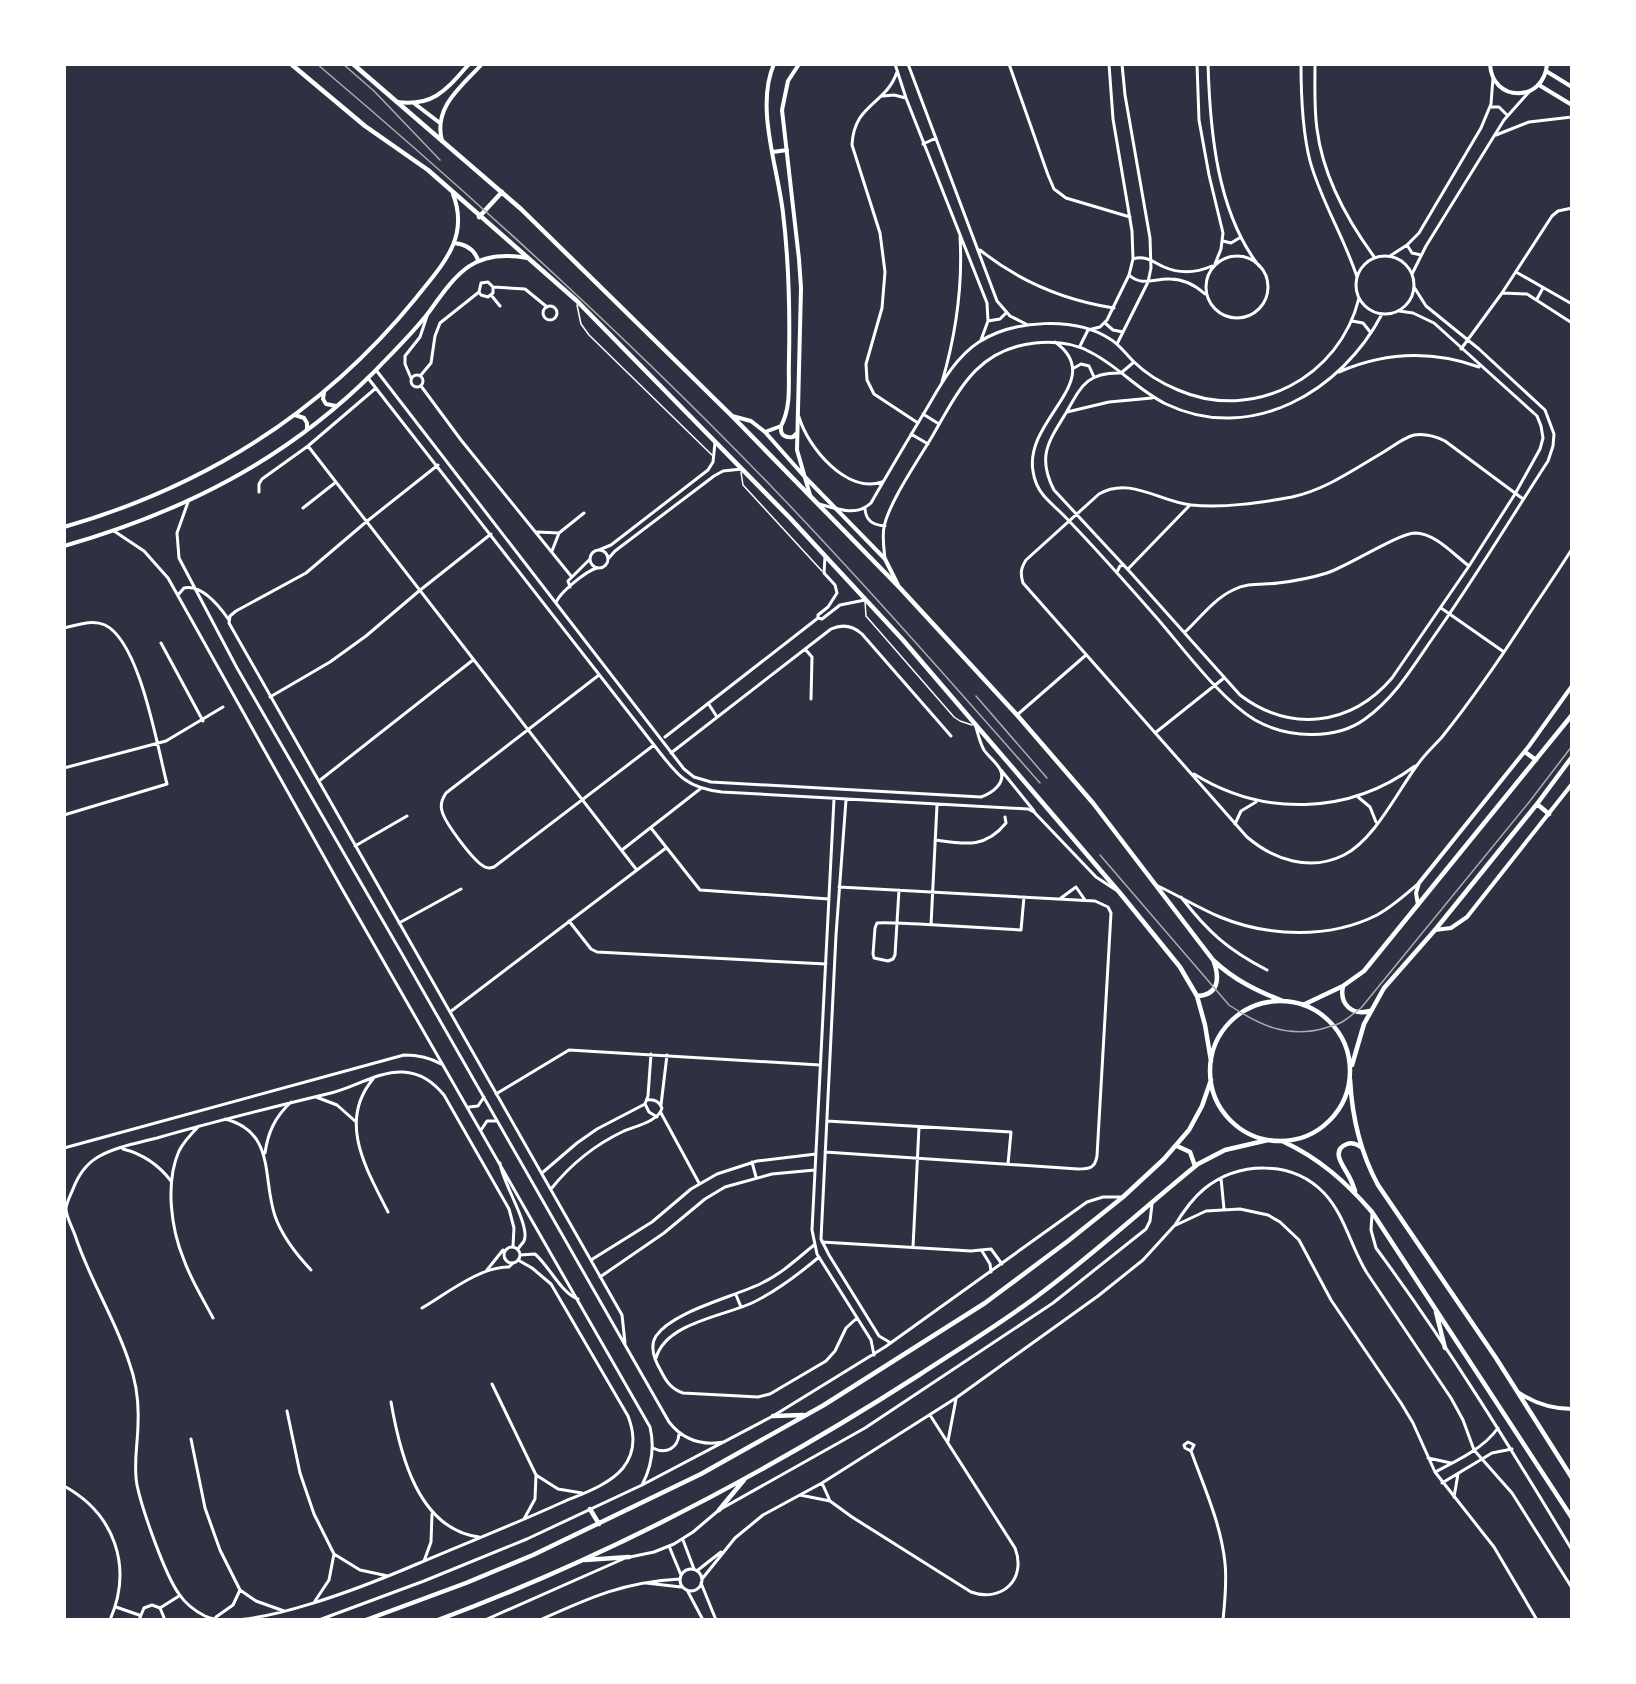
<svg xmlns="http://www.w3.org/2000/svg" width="1636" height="1684" font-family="Montserrat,sans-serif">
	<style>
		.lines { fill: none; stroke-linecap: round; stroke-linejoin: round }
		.service { stroke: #fff; stroke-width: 1.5 }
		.minor { stroke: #fff; stroke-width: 3 }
		.tertiary { stroke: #fff; stroke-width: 4 }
		.secondary { stroke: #fff; stroke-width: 4 }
		.primary { stroke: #fff; stroke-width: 4.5 }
		.rail { stroke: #abadb3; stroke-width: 1.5 }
	</style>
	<rect width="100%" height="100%" fill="#2d3142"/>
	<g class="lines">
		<!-- service -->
		<path class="service" d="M577,305l4,19 8,11 123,120
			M741,472l2,13 79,86
			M865,601l1,15 88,101 6,4 12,4"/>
		<!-- minor -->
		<path class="minor" d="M895,64l11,34 81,205 1,18 -7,19
			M908,64l89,237 13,15 16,8
			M1009,64l39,111 6,14 12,9 64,19
			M1197,64l2,56 10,55 14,58 -2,16 -6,15
			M1208,64c2,67 9,148 51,202
			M1301,64c0,32 1,66 9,97 11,40 34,76 47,116
			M1315,64c0,22 -1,44 2,65 6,48 30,91 58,129
			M897,72c-11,33 -43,31 -45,73l28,88 5,39 -3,36 -16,56 1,16 7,14 44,29
			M883,96l11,-1 12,3
			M1490,107h9l8,8
			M1496,135l33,-13 43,-5
			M923,144l13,-6
			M1223,241l8,2 10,-6
			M1407,245l5,8 9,2
			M980,250c40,32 83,50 134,58
			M1206 287a31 31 0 1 1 62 0a31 31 0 1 1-62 0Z
			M1356 285a29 29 0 1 1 58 0a29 29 0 1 1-58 0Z
			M1390,256l17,-11 12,-12 62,-105 10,-24 2,-26
			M1133,259c13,-4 20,3 31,8 16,7 32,6 48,-1
			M1516,272l56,32
			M1412,274l14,-28 78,-126 25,-28
			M1129,275c13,12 26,3 41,4 14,0 25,6 35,15
			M493,287l32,2 22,18
			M1502,293l25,1 45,29
			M491,295l9,11
			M1537,299l6,-11
			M543 313a7 7 0 1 1 14 0a7 7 0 1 1-14 0Z
			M988,321l12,-2 6,-6
			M1352,321l11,2 8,10
			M1105,323l8,7 10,2
			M1055,342c53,38 -31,77 -22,129 1,8 5,18 11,25 8,9 18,17 26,26 30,31 58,63 86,95 28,32 64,82 99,103 32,18 80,21 110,-1 28,-20 46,-49 65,-77 42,-59 79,-121 118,-181l5,-15 1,-12 -9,-24 -66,-61 -53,-43 -12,-19
			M1117,344l31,-62 3,-14 -1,-30 -25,-143 -3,-31
			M1080,346l8,-16 12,-3 7,-7 22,-45 4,-16 -1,-28 -19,-112 -4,-55
			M1461,349l41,-56 50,-77 6,-5 14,-3
			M1134,362l-13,11c-35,-1 -40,14 -55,40 -18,29 -29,44 -12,77l77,83 109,122c50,38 111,31 152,-17l77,-112 46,-72 25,-45 3,-11 -2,-12 -4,-10 -103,-93 -21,-10 -14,-2
			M1074,368l7,-4 8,2 5,11
			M376,370l308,399 10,8 17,5 270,15c11,-4 26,-14 19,-28 -4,-7 -12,-13 -16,-19 -4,-7 -6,-16 -8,-23
			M1339,372c46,-20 92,-22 140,-5
			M411 381a6 6 0 1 1 12 0a6 6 0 1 1-12 0Z
			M421,375l10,-12 4,-27 5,-13 39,-31 2,-9 7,-1 5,5v6l-5,4 -7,-2 -2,-3
			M368,378l286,367c22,28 30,43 68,47l306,17 6,3 62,65 20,13
			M411,378l-6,-14v-8l15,-19 8,-24
			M942,382c14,-48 21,-95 18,-145
			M421,386l40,54 110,136
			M1067,412l42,-10 43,-4
			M923,414l16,10
			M799,417c9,31 48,77 83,65
			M911,434l17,10
			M308,446l328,423
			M438,465l-72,57 -60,51 -70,38 -6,5 -1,7 221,389 216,-164
			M259,492v-8l3,-5 46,-33 68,-58
			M1523,499l-78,-58c-10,-5 -19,-8 -31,-6 -11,3 -22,12 -32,18 -29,17 -57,37 -90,44 -33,6 -67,11 -101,8 -31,-3 -61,-29 -92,-11l-73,66c-5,8 -6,13 -3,23l224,254c27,23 63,35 97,18 31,-16 53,-63 74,-91 7,-10 16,-18 24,-27 31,-39 60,-81 87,-123 14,-21 29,-43 43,-65
			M188,502l-11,31 2,25 58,110 161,279 271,475c14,18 32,24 55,20
			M819,504c18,5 37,13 52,-1 17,-30 35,-60 53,-90 15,-25 30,-55 55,-71 34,-22 96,-26 131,-3 9,5 15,14 23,22 12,12 28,22 45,29 76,33 162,-13 181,-92
			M303,508l33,-26
			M865,509c1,12 8,16 20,17
			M114,531l30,20 24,27 173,309 309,540c5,21 2,39 -8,58
			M537,532l22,1
			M599,550l12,-5 97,-75 5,-8 2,-19
			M590 559a9 9 0 1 1 18 0a9 9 0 1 1-18 0Z
			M552,551l7,-18 25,-20
			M825,557l-1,16 11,12 2,8 -9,14 -10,8v3l4,1 18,-14 25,-5
			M608,559l7,-8 99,-75 9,-5 19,-2
			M885,559c-1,-10 -3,-21 -1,-32 5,-25 35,-68 49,-92 26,-45 44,-86 102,-92 20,-2 40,0 57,10 27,14 47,38 74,51 85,41 176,-13 216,-90
			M1128,569l61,-63
			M1117,572l3,-6 4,-1
			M570,587l-2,-6 21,-21
			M178,595l6,-7c18,-4 36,19 45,32
			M556,603c3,-10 30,-32 41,-35
			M1441,608l63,44
			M64,628c13,-3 28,-9 41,-3 35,17 52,121 62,159l-103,31
			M1185,632c15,-14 29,-33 48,-42 15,-8 30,-5 45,-7 17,-2 33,-5 49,-10 23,-8 70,-39 88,-40 20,0 39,22 54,33
			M161,643l42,78
			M805,649l7,8 -1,42
			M599,675l-153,118c-4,6 -6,12 -4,18 3,12 32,51 43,56 4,2 5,1 9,0l160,-122
			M270,697l60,-35 36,-26 53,-45 72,-57
			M708,703l9,14
			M1017,715l69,-60
			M1155,733l69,-55
			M665,737l153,-119
			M671,753l160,-124c11,-5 22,-3 31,5l89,102
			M64,768l102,-27 57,-34
			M1001,770l33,41
			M1194,774c69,43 155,41 221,-8
			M319,781l154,-121
			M1358,797l12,10 6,15
			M834,799l-22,431 5,24 54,86 3,15
			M846,800l-10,135 -15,304 8,16 50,81 12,7
			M1235,824l6,-13 15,-9
			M651,828l49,62 129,9
			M935,840c29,4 50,9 71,-17l-1,-6
			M355,846l52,-30
			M622,850l78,-61
			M1158,886c21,10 41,22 62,31 48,20 110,22 157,-2 15,-8 28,-20 41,-31
			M899,890l-4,65 -2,4 -5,2 -14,-3 -1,-4 2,-26 2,-5c14,-1 28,1 42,1 34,2 68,4 102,6l3,-33
			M1181,897c27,35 47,53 86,73
			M1061,898l15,-11 9,13
			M569,921l22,28 6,3 229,12
			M399,923l62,-34
			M931,925l6,-120
			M450,1012l172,303 3,28
			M373,1079c-36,43 -6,91 15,133
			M496,1094l73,-44 251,15
			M316,1097l21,8 18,16
			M645,1104l4,8 8,5
			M661,1105l6,-50
			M469,1107l9,-1 6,-9
			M661,1113l38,70
			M225,1119c51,13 37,59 50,97 7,20 21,38 36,54
			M827,1121l184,11 -3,32
			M199,1126c-8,8 -15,15 -20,25 -14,32 -8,78 5,109 7,20 19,39 29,58
			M481,1130l6,-9h9
			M64,1148l340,-93c14,0 25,2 37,9
			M123,1149c20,5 35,15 48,32
			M825,1152l253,17c12,0 17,-1 19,-13l14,-243 -3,-6 -13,-6 -256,-14
			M265,1153c3,-21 10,-36 26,-51
			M752,1162l4,15
			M500,1163c2,19 31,63 24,78 -1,2 -5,6 -6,8
			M542,1173l35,-30 20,-14 48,-25 3,-8 3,-42
			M1221,1178l3,31
			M551,1189c20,-25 43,-44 73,-58 12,-5 35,-10 38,-23 -3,-7 -8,-9 -15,-8
			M1372,1214l-1,16 5,18c71,96 134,199 196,302
			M1175,1225c8,-13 17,-26 29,-36 35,-28 88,-29 120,4 21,22 27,55 43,80 28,42 56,83 84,125l12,22 11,30 38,43 60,95
			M822,1242l149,9 20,-2 11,15
			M814,1245c-17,14 -33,29 -52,38 -28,14 -89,28 -106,53 -7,11 -1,25 5,35 5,10 10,18 22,22l75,4 12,-3 56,-33 9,-10 11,-23 11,-10
			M513,1246l1,-18 -5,-19 -65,-114c-11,-13 -23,-22 -41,-23 -24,-1 -48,15 -72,21 -58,14 -116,28 -174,45 -19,5 -42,9 -59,19 -12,7 -20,19 -25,32 -2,5 -7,14 -7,20 0,7 6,18 9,26 14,44 40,83 54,127 7,19 10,40 9,61 0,20 -5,41 -1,62 5,24 28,90 42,109 6,9 16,17 26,22 41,19 170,-34 212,-52 49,-21 98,-40 146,-62 19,-8 46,-17 60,-34 12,-15 12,-34 5,-52l-77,-132 -19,-16 -14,-8
			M504 1255a8 8 0 1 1 16 0a8 8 0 1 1-16 0Z
			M913,1247l6,-120
			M982,1251l8,13 1,8
			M520,1255l15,-1c15,13 26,39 43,45
			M591,1260l61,-38 39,-33 26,-15 40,-13 59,-7
			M487,1270l16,-20
			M600,1277l64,-44 41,-34 20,-12 47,-13 43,-4
			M736,1295l5,12
			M422,1308c24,-14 59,-42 87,-41l4,-4
			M656,1358c10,-36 70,-42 98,-56 24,-12 45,-28 65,-45
			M492,1384l44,91 -1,24 -11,20
			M391,1402c9,52 27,127 88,135
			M287,1411l13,62 14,41 20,40 26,16 28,6
			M191,1439l14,69 15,42 20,40 16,11 28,10
			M948,1441l8,-42
			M653,1448c13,7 25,0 26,-14
			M1191,1451l3,-6 -6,-3 -4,3 1,3 6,3c13,36 30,73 34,112 2,19 0,38 -2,57
			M1428,1458l23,5
			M1435,1472c22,-11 49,-24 63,-44
			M536,1475l22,14 24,4
			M822,1483l8,18
			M1442,1483l50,-30 20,-4
			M64,1486c51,28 69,81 46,134
			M800,1495l30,6 22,16 119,75c31,11 56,-13 44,-44l-85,-133
			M1454,1497l4,-23
			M683,1540l11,29
			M669,1546l12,29
			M630,1557l24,-5 20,-8 19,-12 26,-22 146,-82 188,-125 93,-74 4,-8 2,-17
			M424,1561l7,-19 1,-28
			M680 1580a11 11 0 1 1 22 0a11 11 0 1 1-22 0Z
			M698,1570l23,-18
			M702,1579l33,-41 28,-23 59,-32 134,-85 142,-102 45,-36 31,-34 32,-15 34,-2 28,6 12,7 19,18 32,60 70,103 12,20 22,49 59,75 43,73
			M646,1583l35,4
			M701,1583l15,37
			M687,1590l16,30
			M315,1601l14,-21 5,-26
			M116,1607l23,8
			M160,1608l19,-12
			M216,1617l17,-12 7,-15
			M139,1620l5,-12 8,-3 8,3 5,12
			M319,1620l105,-39 103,-42 115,-54 131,-69 112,-69 202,-145 16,-5h18
			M485,1620l138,-61
			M540,1620c51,-23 84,-38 140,-41"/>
		<!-- tertiary -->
		<path class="tertiary" d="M799,64l-11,17 -6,29 17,149 2,29 -4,162 13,45
			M1490,64c2,39 54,39 57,0
			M1546,71l26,16
			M1539,85l33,20
			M397,102c37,5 50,-13 72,-38
			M415,104l25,19
			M442,141c-9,-34 19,-54 40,-77
			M773,152l14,-2
			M732,416l19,5 14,11 39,44 81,83 13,26
			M781,427c-1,8 4,11 12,10l4,-4
			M765,432l16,-6c11,-20 7,-45 8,-67 1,-49 0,-97 -6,-146 -5,-45 -28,-106 -9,-149
			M1418,905l-2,-12 3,-10 110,-137 43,-60
			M1435,930l16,-2 16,-11 105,-133
			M1519,1393c17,11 33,16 53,16"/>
		<!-- secondary -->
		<path class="secondary" d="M454,243c12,1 20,6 24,17
			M324,393l-1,6 3,5 10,2
			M295,415l9,3 3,5v6
			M64,527c140,-40 260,-116 352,-229 26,-33 54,-60 37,-104
			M64,546c119,-34 222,-86 310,-174 18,-19 39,-39 55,-60 28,-39 45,-64 98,-54"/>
		<!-- primary -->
		<path class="primary" d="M291,64l74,62 63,44 149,131 213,217 113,122 217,253 60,74 17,29 8,29 6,36
			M353,64l168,145 211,207 168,172 117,127 76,88 120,157c21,20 44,31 70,41
			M479,217l23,-25
			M1525,752l11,8
			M1537,804l12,10
			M1343,986c-4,18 9,30 27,25
			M1197,996c21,-1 23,-16 17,-34
			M1210 1071a70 70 0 1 1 140 0a70 70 0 1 1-140 0Z
			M1303,1005l40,-19 21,-15 208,-256
			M1352,1065l12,-41 20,-36 51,-58 102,-126 35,-47
			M1350,1079c2,38 10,73 28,106l118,173 76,120
			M1282,1141c37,17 64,41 90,71l200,306
			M1177,1146l13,6 5,14
			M1355,1191c-2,-6 -4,-12 -8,-18 -5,-9 -16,-23 0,-29 5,-2 9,0 14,3
			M1436,1312l9,36
			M773,1416l30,-1
			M590,1509l9,15
			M719,1510l25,-30
			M585,1560l44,-3
			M366,1620l100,-37 67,-28 168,-81 123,-69 161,-102 83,-62 55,-44 41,-38 25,-29 13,-24 9,-26
			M438,1620c169,-63 330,-148 481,-245 41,-27 83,-52 121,-81 55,-41 105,-87 158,-130l27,-14 43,-10"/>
		<!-- rail -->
		<path class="rail" d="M317,64c158,134 311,274 455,423 92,96 180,196 268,296
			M343,64l31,27 66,69
			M976,696l71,82
			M1100,855l129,150c30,20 59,34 96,23 5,-2 12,-3 17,-6 7,-4 13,-10 19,-14l169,-207 42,-55"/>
	</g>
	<!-- border -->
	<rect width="1636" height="1684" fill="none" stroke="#ffffff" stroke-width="132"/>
</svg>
